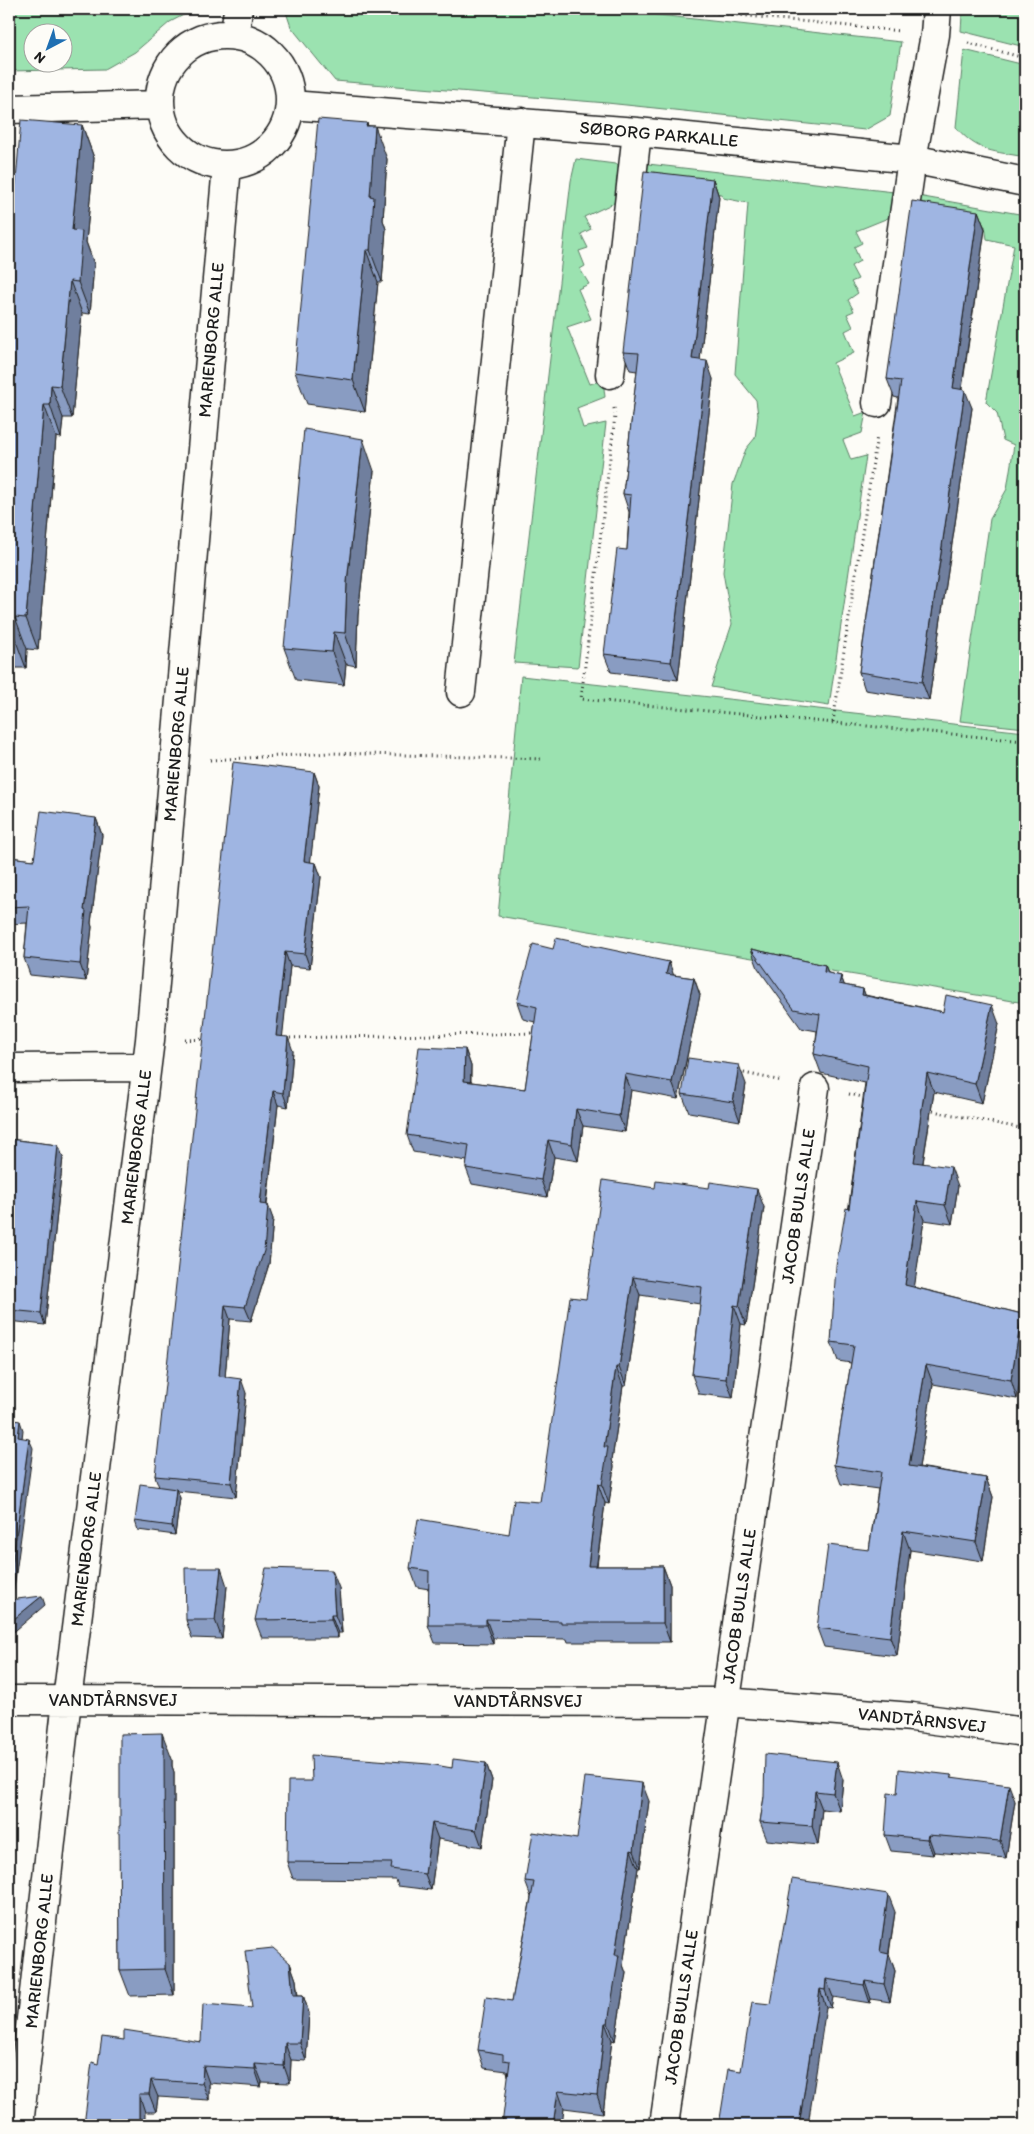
<svg xmlns="http://www.w3.org/2000/svg" width="1034" height="2134" font-family="Itim,sans-serif">
	<style>
		.green { fill: #9be2b0; stroke: #5c7f66; fill-rule: evenodd }
		.lines { fill: none; stroke-linecap: round; stroke-linejoin: round }
		.minor-casing { stroke: #1c1c1c; stroke-width: 31 }
		.path { stroke: #1c1c1c; stroke-width: 3; stroke-dasharray: 1 4; stroke-linecap: butt }
		.minor { stroke: #fdfcf7; stroke-width: 28 }
		.wall { fill: #899cc2; stroke: #1c1c1c }
		.shaded-wall { fill: #6f7f9e; stroke: #1c1c1c }
		.building { fill: #9fb5e2; stroke: #1c1c1c }
		.labels { text-anchor: middle; dominant-baseline: central; stroke-width: 5; stroke-linejoin: round; paint-order: stroke }
		.street-label { font-size: 18px; fill: #1c1c1c; stroke: #fdfcf7 }
	</style>
	<rect width="100%" height="100%" fill="#fdfcf7"/>
	<filter id="ink" filterUnits="userSpaceOnUse"><feTurbulence type="fractalNoise" baseFrequency=".02" numOctaves="2"/><feDisplacementMap in="SourceGraphic" scale="10" xChannelSelector="R" yChannelSelector="G"/><feConvolveMatrix kernelMatrix="1 2 1 2 8 2 1 2 1" color-interpolation-filters="sRGB"/></filter>
	<g filter="url(#ink)">
		<!-- green -->
		<path class="green" d="M9,9h186l-25,13 -35,30 -30,17 -96,2zM62,32v30h-30v-30z
			M285,9l328,1 288,32 -11,74 -25,14 -258,-27 -272,-22 -44,-54z
			M987,9h38v38l-64,-16 1,-16 24,-4z
			M964,50l61,15v92c-31,-6 -47,-4 -69,-30z
			M576,159l47,6 -7,37 -32,15 7,12 -10,5 7,14 -9,3 6,15 -5,3 9,15 -11,5 13,30 -24,8 23,57 13,-4 2,17 -28,11 6,20 23,-5 -28,244 -64,-4 57,-482z
			M648,164l246,28 -6,26 -32,13 6,12 -8,4 6,14 -9,5 7,13 -7,3 7,11 -10,7 6,11 -7,3 6,13 -8,4 9,22 -21,10 22,53 11,-4 -4,21 -19,7 8,20 15,-4 -37,250 -118,-19 21,-63 -9,-52 10,-88 13,-35 9,-11 3,-23 -2,-15 -21,-26 13,-171 -25,-5 -2,-4 -76,-7z
			M918,196l107,19v513l-65,-7 30,-202 17,-30 7,-44 -11,-5 -6,-27 -11,-11 28,-157 -27,-6 -2,-13 -69,-10z
			M521,676l504,56v271l-527,-87z"/>
		<g class="lines">
			<defs>
				<path id="minor" d="M235,35l3,-26
					M160 100a65 65 0 1 1 130 0a65 65 0 1 1-130 0Z
					M291,105l346,27 275,27 113,23
					M9,109l151,-4
					M610,374l27,-242
					M877,403l35,-244 23,-124 2,-26
					M461,692l60,-570
					M9,1068l137,-1
					M9,1700l716,2 187,15 113,15
					M19,2125l48,-425 83,-660 77,-874
					M664,2125l151,-1037"/>
			</defs>
			<!-- minor casing -->
			<use href="#minor" class="minor-casing"/>
			<!-- path -->
			<path class="path" d="M677,9l223,22
				M968,43l57,15
				M614,408l1,8 -34,283 444,42
				M833,722l44,-286
				M210,760l121,-7 212,6
				M285,1038l251,-5
				M185,1040l22,-1
				M739,1072l43,9
				M849,1094l18,4
				M928,1110l97,19"/>
			<!-- minor -->
			<use href="#minor" class="minor"/>
		</g>
		<!-- wall -->
		<path class="wall" d="M82,125l12,33 -8,84 8,22 -4,50 -8,-1 -10,105h-9l-2,20 -5,-1 -18,213 -11,-1 -1,19h-17v-403z
			M368,126l19,33 -4,61 3,9 -4,53h-4l-13,130 -58,-8 -12,-32z
			M713,179l6,18 -19,163 13,19 -35,301 -67,-8 -7,-18 23,-104 2,-38 -6,-18 14,-123 -7,-1 -7,-18z
			M978,211l7,18 -23,160 10,19 -43,292 -64,-10 -6,-18 39,-274 -4,-1 -7,-18z
			M374,471l-16,144 -2,51 -10,-2 -2,21 -48,-5 -12,-32z
			M314,772l5,14 -9,76 6,1 5,14 -11,91 -20,-2 -8,70 11,15 -5,56 -10,-2 -11,100 6,14 -4,45 -18,57 -21,-2 -5,58 21,16 -10,104 -59,-6 3,7 -5,37 -37,-5 -3,-9 24,-34 -4,-11z
			M96,818l6,17 -11,88 1,4 -6,54 -56,-6 -6,-17 3,-35 -18,1v-67l25,3z
			M553,949l116,13 4,13 21,3 6,17 -22,104 -47,-9 -6,42 -42,-6 -5,35 -24,-4 -7,40 -75,-13 -6,-16 1,-7 -54,-9 -6,-17 58,-86 6,17v16l54,7 10,-67 -12,-3 -6,-17z
			M751,949l74,16 3,8 13,3 3,9 19,4 2,6 134,29 -17,79 -48,-11 -11,71 35,23 -6,38 -28,-4 -10,67 108,27 -5,85 -84,-15 -14,83 67,11 7,19 -10,64 -73,-11 -13,106 -73,-9 -7,-19 52,-78 9,-61 -37,-5 -7,-19 17,-102 -13,-2 -7,-19 34,-259 -44,-10 -7,-19 3,-23 -16,-3 -43,-60z
			M746,1084l-6,37 -51,-9 -7,-18z
			M9,1139l49,6 5,12 -18,168 -36,-4z
			M764,1207l-18,118 -5,-1 -8,74 -34,-4 -7,-19 8,-71 -60,-9 -14,91h-3l-11,74 2,6 -5,38 -4,-1 -8,63h66l7,19v57h-102l-1,-3 -74,-1v6l-58,-1 -7,-18 1,-36 -12,-2 -7,-19 99,-34 31,-32 46,-203z
			M227,1586l-5,53 -30,-1 -6,-18z
			M339,1588l3,45h-4v5h-76l-7,-18z
			M172,1759v7l2,6v223l-44,1 -10,-26v-144z
			M486,1763l6,17 -10,67 -44,-8 -7,51 -33,-4 -2,-6 -103,-1 -6,-17 25,-81 140,-13z
			M951,1775l1,2 63,24 -9,57 -72,-6 -1,3 -42,-4 -6,-16 12,-41z
			M843,1780l-3,31 -18,-2 -4,36 -51,-5 -7,-18 4,-25z
			M649,1801l-9,67h-2l-15,97 3,8 -11,68 -3,-1 -9,73 -39,-5 -56,-32 -1,-5 -23,-3 -6,-18 34,-49 19,-104 -6,-16 52,-42z
			M895,1912l-6,42 6,17 -5,31 -19,-3 -1,4 -37,-6 -2,11 -5,-1 -85,64 29,-67z
			M290,1963l6,17 2,15h5l6,18 -3,48 -15,-1 -1,23 -28,-1 -1,5 -52,-4v17l-51,-3 -2,15h-11l-47,-48 26,-24 77,2 51,-34z"/>
		<!-- shaded-wall -->
		<path class="shaded-wall" d="M367,123l7,20 1,-17 12,33 -4,61 3,9 -4,53 -12,-32v-54z
			M82,125l12,33 -8,84 8,22 -4,50 -12,-32 -6,-52z
			M713,179l6,18 -21,180 -6,-18z
			M978,211l7,18 -26,177 -6,-18z
			M366,250l12,32 -13,130 -12,-32z
			M70,281l12,32 -10,105 -12,-32z
			M707,361l6,18 -35,301 -7,-18z
			M51,385l12,33 -2,20 -11,-33z
			M965,390l7,18 -43,292 -7,-18z
			M44,405l12,32 -18,213 -12,-32z
			M363,439l11,32 -16,144 -2,51 -11,-33 2,-51z
			M15,617l12,32 -1,19 -12,-32z
			M334,632l12,32 -2,21 -12,-33z
			M314,772l5,14 -10,89 -5,-14z
			M96,818l6,17 -11,88 1,4 -6,54 -6,-17 4,-54z
			M316,863l5,14 -11,91 -5,-14z
			M285,952l5,14 -9,84 -5,-14z
			M669,962l6,17 -9,-5z
			M825,965l7,19 -8,-12z
			M841,976l7,19 -9,-11z
			M694,978l6,17 -22,104 -6,-17z
			M863,989l7,19 -8,-13z
			M992,1005l7,19 -17,79 -7,-19z
			M288,1037l5,14 -5,56 -5,-14z
			M465,1049l6,17 -1,32 -6,-17z
			M739,1065l7,19 -6,37 -7,-19z
			M927,1073l7,19 -14,89 -6,-19z
			M625,1074l6,16 -6,42 -6,-16z
			M273,1091l5,14 -13,113 -5,-14z
			M576,1109l7,17 -5,35 -6,-17z
			M548,1140l6,17 -7,40 -6,-17z
			M58,1145l5,12 -18,168 -4,-12z
			M951,1167l7,19 -6,38 -7,-19z
			M757,1189l7,18 -18,118 -7,-19z
			M917,1201l7,19 -12,84 -7,-19z
			M268,1205l5,14 -4,45 -18,57 -6,-14z
			M633,1277l7,18 -14,91 -7,-19z
			M225,1305l5,14 -6,71 -5,-14z
			M734,1305l7,19 -8,74 -7,-19z
			M1022,1314l3,10v29l-8,46 -6,-19z
			M926,1365l7,19 -17,101 -7,-19z
			M616,1367l7,19 -11,74 2,6 -5,38 -7,-19 2,-38z
			M241,1379l5,14 -10,104 -5,-14z
			M20,1421l3,9 -2,17 -3,-10z
			M29,1439l4,9 -22,162 -2,-6v-16z
			M986,1478l7,19 -10,64 -7,-19z
			M598,1484l7,19 -11,82 -6,-19z
			M176,1489l4,9 -5,37 -3,-9z
			M903,1531l7,19 -13,106 -7,-19z
			M663,1566l7,19v57l-7,-19z
			M221,1568l6,18 -5,53 -7,-19z
			M332,1570l7,18 3,45 -7,-18z
			M42,1596l3,9 -36,31v-13z
			M331,1615l7,18v5l-7,-19z
			M486,1619l7,19v6l-7,-19z
			M162,1733l10,26v7l2,6v223l-9,-26z
			M837,1762l6,18 -3,31 -7,-18z
			M486,1763l6,17 -10,67 -6,-17z
			M642,1783l7,18 -9,67 -6,-17z
			M1009,1785l6,16 -9,57 -6,-17z
			M815,1791l7,18 -4,36 -6,-19z
			M432,1823l6,16 -7,51 -6,-16z
			M928,1835l6,17 -1,3 -6,-16z
			M631,1850l7,18 -15,97 3,8 -11,68 -7,-18 7,-68z
			M888,1894l7,18 -8,52 2,-10 6,17 -5,31 -6,-18 -4,-32z
			M290,1963l6,17 3,32 -6,-17z
			M826,1979l7,18 -2,11 -6,-18z
			M865,1981l6,18 -1,4 -6,-18z
			M820,1989l6,18 -18,118h-9z
			M303,1995l6,18 -3,48 -6,-18z
			M605,2023l7,17 -9,73 -6,-18z
			M285,2043l6,17 -1,23 -6,-17z
			M255,2064l7,18 -1,5 -6,-18z
			M203,2066l6,17v17l-7,-17z
			M151,2080l7,17 -2,15 -7,-18z
			M558,2091l6,17 -2,17h-9z
			M139,2094l6,18v13h-6z"/>
		<!-- building -->
		<path class="building" d="M318,119l49,4 -1,3h9l-5,70 4,1 -4,53h-4l-13,130 -58,-8z
			M21,120l61,5 -10,105 10,1 -4,51 -8,-1 -10,105 -9,-1 -1,20h-6l-18,213 -11,-1 -1,19h-5v-371z
			M644,171l69,8 -21,180 15,2 -36,301 -67,-8 13,-105 10,1 4,-55 -8,-1 16,-141 -16,-1z
			M912,201l66,10 -25,177 12,2 -43,292 -63,-10 42,-291 -14,-2z
			M304,429l59,10 -16,143 -2,51 -11,-1 -2,20 -48,-4z
			M233,762l81,10 -10,89 12,2 -11,91 -20,-2 -9,84 12,1 -5,56 -10,-2 -13,113 8,1 -4,46 -19,56 -20,-2 -6,71 22,3 -10,104 -76,-7z
			M41,811l55,7 -12,92 2,1 -6,53 -56,-6 5,-52 -20,1v-50l25,3z
			M556,938l113,24 -3,12 28,4 -22,104 -47,-8 -6,42 -43,-7 -4,35 -24,-4 -7,40 -75,-12 3,-23 -62,-10 12,-88 46,2 -1,32 61,8 12,-82 -20,-5 16,-58 20,5z
			M751,949l74,16 -1,7 17,4 -2,8 24,5 -1,6 81,17 3,-17 46,10 -17,79 -48,-11 -13,89 37,5 -6,38 -28,-4 -12,84 117,29 -11,66 -85,-15 -17,101 77,12 -10,64 -73,-11 -13,106 -73,-9 11,-83 41,5 12,-78 -47,-7 20,-120 -23,-3 5,-76 10,-58 3,1 19,-143 -54,-12 6,-40 -26,-5z
			M688,1058l51,7 -6,37 -51,-8z
			M9,1139l49,6 -17,168 -32,-3z
			M603,1180l52,8 1,-7 53,7 1,-6 47,7 -18,117 -5,-1 -8,74 -34,-4 10,-88 -69,-10 -14,90h-3l-12,80h4l-6,38 -4,-1 -10,82h75v57h-102v-2l-75,-2v6h-58l1,-54 -19,-3 8,-49 91,15 5,-34 26,2 30,-205 16,2z
			M9,1419l11,2 -2,16 11,2 -20,149z
			M140,1484l36,5 -4,37 -37,-5z
			M185,1568h36l-6,52h-29z
			M266,1568l66,2 3,45h-4v4l-76,1z
			M42,1596l-33,27v-23z
			M162,1733v13h2l1,223 -45,1 -1,-144h1v-92z
			M765,1754l72,8 -4,31 -18,-2 -3,35 -52,-4 4,-25z
			M311,1755l118,9 23,4 1,-9 33,4 -10,67 -44,-7 -7,51 -34,-5 1,-6 -105,-1 1,-81h24z
			M899,1769l52,6v2l58,8 -9,56 -72,-6 -1,4 -42,-4 3,-42 9,1z
			M585,1777l57,6 -8,68 -3,-1 -16,105h4l-11,68h-3l-8,72 -39,-4 -5,34h-51l8,-64 -7,-1v-6l-25,-4 8,-53 26,4 22,-119 -9,-1 8,-49 44,7z
			M792,1879l96,15 -8,58 9,2 -5,30 -19,-3 -1,4 -38,-6 -1,11 -5,-1 -21,136h-80l9,-56 13,2 11,-69 18,2z
			M273,1948l17,15 3,32h10l-3,48h-15l-1,23 -29,-2v5l-52,-3 -1,17 -51,-3 -2,14h-10v31h-55l8,-63 6,2 4,-27 22,3v-10l77,12 2,-38 49,4 -7,-57z"/>
	</g>
	<g class="labels">
		<!-- street labels -->
		<g class="street-label">
			<text transform="translate(659 134) rotate(5)">SØBORG PARKALLE</text>
			<text transform="translate(211 340) rotate(-85)">MARIENBORG ALLE</text>
			<text transform="translate(176 744) rotate(-85)">MARIENBORG ALLE</text>
			<text transform="translate(136 1147) rotate(-83)">MARIENBORG ALLE</text>
			<text transform="translate(798 1206) rotate(-82)">JACOB BULLS ALLE</text>
			<text transform="translate(86 1549) rotate(-83)">MARIENBORG ALLE</text>
			<text transform="translate(739 1606) rotate(-82)">JACOB BULLS ALLE</text>
			<text x="113" y="1700">VANDTÅRNSVEJ</text>
			<text x="518" y="1701">VANDTÅRNSVEJ</text>
			<text transform="translate(922 1720) rotate(6)">VANDTÅRNSVEJ</text>
			<text transform="translate(39 1951) rotate(-84)">MARIENBORG ALLE</text>
			<text transform="translate(681 2007) rotate(-82)">JACOB BULLS ALLE</text>
		</g>
	</g>
	<!-- margin -->
	<rect width="1034" height="2134" fill="none" stroke="#fdfcf7" stroke-width="30"/>
	<rect x="15" y="15" width="1004" height="2104" fill="none" stroke="#1c1c1c" stroke-width="2" filter="url(#ink)"/>
	<!-- north arrow -->
	<g transform="translate(48 48) rotate(221)"><circle r="24" fill="#fdfcf7" stroke="#a3a29f"/>
	<path d="M0-4L9 19L0 12L-9 19Z" fill="#1f6fb2"/>
	<text y="-8" font-size="14" font-weight="bold" text-anchor="middle" fill="#1c1c1c">N</text>
	</g>
</svg>
